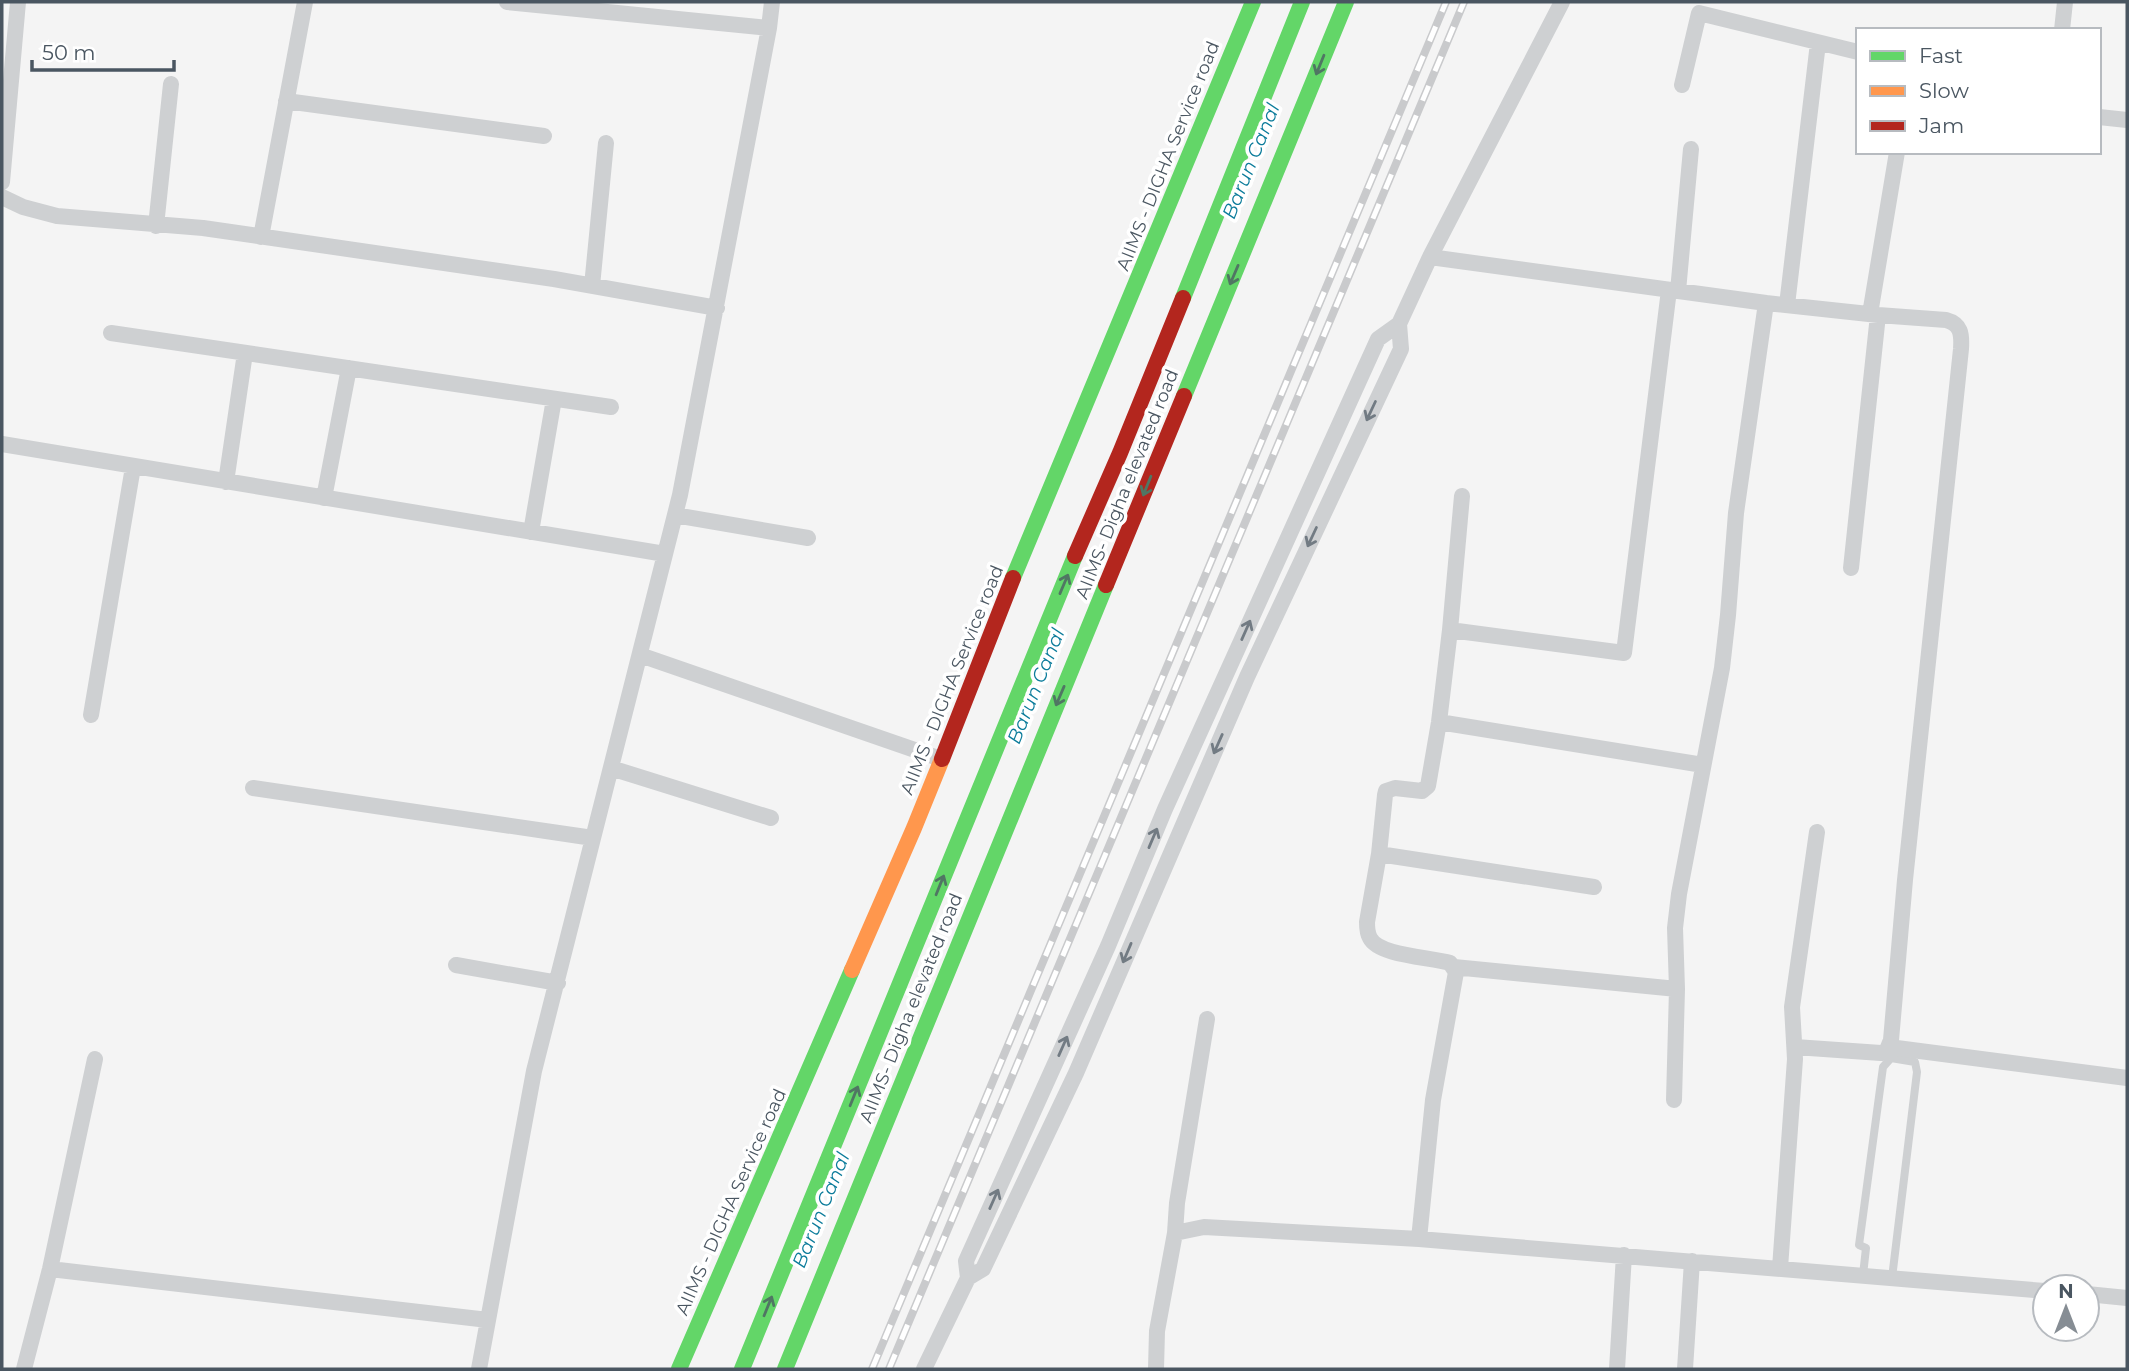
<svg xmlns="http://www.w3.org/2000/svg" width="2129" height="1371" font-family="Montserrat,sans-serif">
	<style>
		.lines { fill: none; stroke-linecap: round; stroke-linejoin: round }
		.lane { stroke: #ced0d2; stroke-width: 8 }
		.street { stroke: #ced0d2; stroke-width: 16 }
		.fast { stroke: #63d668; stroke-width: 16 }
		.slow { stroke: #ff974d; stroke-width: 16 }
		.jam { stroke: #b3261e; stroke-width: 16 }
		.rail-casing { stroke: #c9cacc; stroke-width: 8 }
		.rail { stroke: #fff; stroke-width: 5; stroke-dasharray: 16; stroke-linecap: butt }
		.oneway { stroke: #507663 }
		.oneway2 { stroke: #727b83 }
		.labels { text-anchor: middle; dominant-baseline: central; stroke-width: 7; stroke-linejoin: round; paint-order: stroke }
		.street-label { font-size: 18px; fill: #4a5661; stroke: #fff }
		.water-label { font-size: 19px; font-style: italic; fill: #0c7c9b; stroke: #fff }
	</style>
	<rect width="100%" height="100%" fill="#f4f4f4"/>
	<g class="lines">
		<!-- lane -->
		<path class="lane" d="M1863,1275l3,-27 -7,-3 24,-178 8,-9 24,4 2,10 -25,206"/>
		<!-- street -->
		<path class="street" d="M507,2l262,26
			M2062,30l3,-28
			M1682,85l17,-72 159,39
			M286,101l258,35
			M2099,117l28,3
			M2,182l16,-180
			M2,197l21,10 34,9 146,12 351,51 163,29
			M156,226l15,-142
			M261,237l44,-235
			M1430,257l336,46 112,12 68,5c15,4 16,14 15,29l-56,531 -14,160 -4,10 -6,3 -86,-6
			M592,286l14,-143
			M1678,291l13,-142
			M1787,305l31,-262
			M1870,314l27,-162
			M111,333l500,74
			M2,444l663,110
			M226,482l19,-129
			M324,498l25,-130
			M675,515l133,23
			M531,532l23,-133
			M1851,568l27,-253
			M1450,630l12,-134
			M640,655l301,104
			M91,715l42,-248
			M1439,722l264,43
			M611,768l160,50
			M253,788l340,50
			M1379,854l215,33
			M456,965l102,18
			M1454,967l223,22
			M1889,1047l238,31
			M1674,1100l3,-111 -2,-61 4,-34 43,-226 6,-53 8,-102 30,-210
			M1175,1233l2,-30 30,-184
			M1419,1239l14,-139 23,-128 -6,-9c-19,-6 -71,-7 -80,-25 -3,-5 -3,-11 -3,-16l12,-68 6,-59 1,-4 9,-3 27,3 6,-5 11,-64 11,-92 174,23 45,-363
			M1780,1268l15,-209 -3,-52 25,-175
			M50,1269l438,51
			M968,1278l-2,-17 142,-315 57,-137 213,-470 21,-15
			M2087,1294l40,4
			M24,1369l26,-100 45,-210
			M479,1369l55,-298 146,-576 89,-467 3,-26
			M924,1369l44,-91 15,-9 93,-196 171,-396 154,-328 -2,-25 31,-67 132,-255
			M1156,1369l1,-38 18,-98 29,-6 215,12 626,52
			M1617,1369l7,-114
			M1685,1369l7,-108"/>
		<!-- fast -->
		<path class="fast" d="M1183,298l119,-296
			M1184,396l162,-394
			M1013,578l240,-576
			M679,1369l173,-399
			M742,1369l333,-813
			M785,1369l321,-784"/>
		<!-- slow -->
		<path class="slow" d="M852,970l62,-142 28,-69"/>
		<!-- jam -->
		<path class="jam" d="M1075,556l45,-103 63,-155
			M1106,585l78,-189
			M942,759l71,-181"/>
		<defs>
			<path id="rail" d="M872,1369l574,-1367
				M889,1369l575,-1367"/>
		</defs>
		<!-- rail casing -->
		<use href="#rail" class="rail-casing"/>
		<!-- rail -->
		<use href="#rail" class="rail"/>
	</g>
	<!-- one-way arrows -->
	<defs><path id="oneway-shaft" d="M-6 0H5M1.5-3L5.5 0L1.5 3" fill="none" stroke-width="1.6" stroke-linecap="round" stroke-linejoin="round" transform="scale(1.75)"/></defs>
	<g class="oneway">
		<use href="#oneway-shaft" transform="translate(1320 65) rotate(112)"/>
		<use href="#oneway-shaft" transform="translate(1234 275) rotate(113)"/>
		<use href="#oneway-shaft" transform="translate(1147 486) rotate(112)"/>
		<use href="#oneway-shaft" transform="translate(1064 584) rotate(-67)"/>
		<use href="#oneway-shaft" transform="translate(1060 696) rotate(113)"/>
		<use href="#oneway-shaft" transform="translate(940 885) rotate(-68)"/>
		<use href="#oneway-shaft" transform="translate(854 1096) rotate(-68)"/>
		<use href="#oneway-shaft" transform="translate(768 1306) rotate(-68)"/>
	</g>
	<g class="oneway2">
		<use href="#oneway-shaft" transform="translate(1371 411) rotate(115)"/>
		<use href="#oneway-shaft" transform="translate(1312 537) rotate(115)"/>
		<use href="#oneway-shaft" transform="translate(1246 630) rotate(-66)"/>
		<use href="#oneway-shaft" transform="translate(1218 744) rotate(114)"/>
		<use href="#oneway-shaft" transform="translate(1153 838) rotate(-67)"/>
		<use href="#oneway-shaft" transform="translate(1127 953) rotate(113)"/>
		<use href="#oneway-shaft" transform="translate(1063 1046) rotate(-66)"/>
		<use href="#oneway-shaft" transform="translate(994 1199) rotate(-66)"/>
	</g>
	<g class="labels">
		<!-- street labels -->
		<g class="street-label">
			<text transform="translate(1168 156) rotate(-68)">AIIMS - DIGHA Service road</text>
			<text transform="translate(1127 484) rotate(-68)">AIIMS- Digha elevated road</text>
			<text transform="translate(952 680) rotate(-68)">AIIMS - DIGHA Service road</text>
			<text transform="translate(911 1008) rotate(-68)">AIIMS- Digha elevated road</text>
			<text transform="translate(731 1202) rotate(-66)">AIIMS - DIGHA Service road</text>
		</g>
		<!-- water labels -->
		<g class="water-label">
			<text transform="translate(1251 161) rotate(-68)">Barun Canal</text>
			<text transform="translate(1036 686) rotate(-68)">Barun Canal</text>
			<text transform="translate(821 1210) rotate(-68)">Barun Canal</text>
		</g>
	</g>
	<!-- border -->
	<rect width="2129" height="1371" fill="none" stroke="#4a5661" stroke-width="7"/>
	<!-- legend -->
	<rect x="1856" y="28" width="245" height="126" fill="#ffffff" stroke="#b7bbc0" stroke-width="2"/>
	<rect x="1870" y="51" width="35" height="10" fill="#63d668" stroke="#b7bbc0" stroke-width="2"/>
	<text x="1919" y="63" font-size="21" fill="#4a5661">Fast</text>
	<rect x="1870" y="86" width="35" height="10" fill="#ff974d" stroke="#b7bbc0" stroke-width="2"/>
	<text x="1919" y="98" font-size="21" fill="#4a5661">Slow</text>
	<rect x="1870" y="121" width="35" height="10" fill="#b3261e" stroke="#b7bbc0" stroke-width="2"/>
	<text x="1919" y="133" font-size="21" fill="#4a5661">Jam</text>
	<!-- north arrow -->
	<g transform="translate(2066 1308)"><circle r="33" fill="#ffffff" stroke="#b7bbc0" stroke-width="2"/>
	<path d="M0-5L12 26L0 18L-12 26Z" fill="#868d94"/>
	<text y="-10" font-size="19" font-weight="bold" text-anchor="middle" fill="#4a5661">N</text>
	</g>
	<!-- scale -->
	<path d="M32 60v10h142v-10" fill="none" stroke="#4a5661" stroke-width="3.5"/>
	<text x="42" y="60" font-size="21" fill="#4a5661" stroke="#ffffff" stroke-width="5" paint-order="stroke">50 m</text>
</svg>
